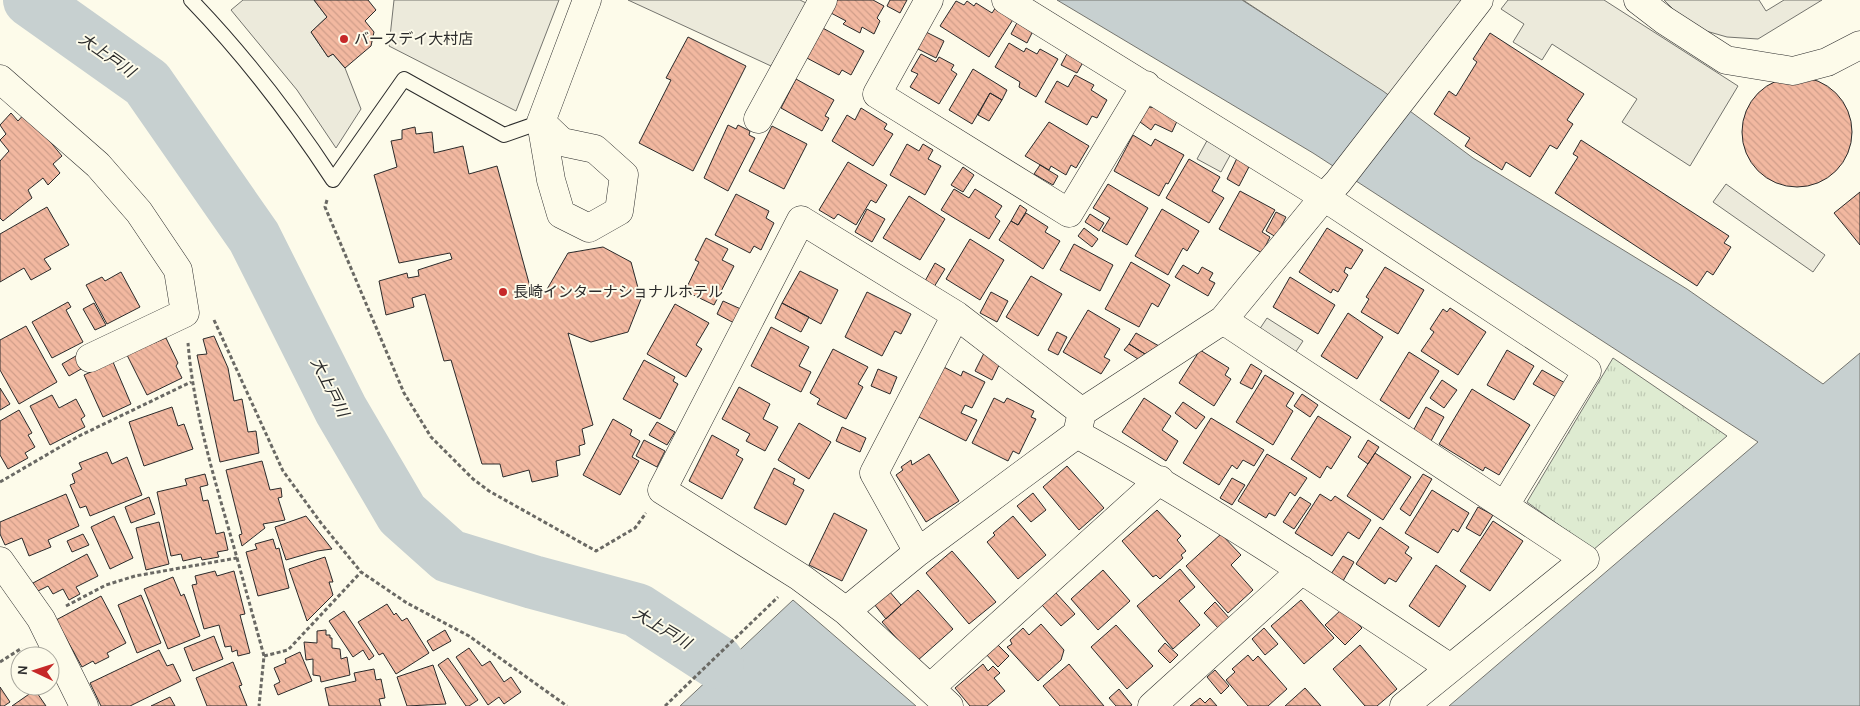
<svg xmlns="http://www.w3.org/2000/svg" width="1860" height="706" font-family="Karla,'Noto Sans JP',sans-serif">
	<style>
		.park { fill: url(#park-tufts); stroke: #74746e }
		.parking { fill: #eceadb; stroke: #74746e }
		.water { fill: #c7d0d0; stroke: #74746e }
		.lines { fill: none; stroke-linecap: round; stroke-linejoin: round }
		.river { stroke: #c7d0d0; stroke-width: 54 }
		.building { fill: url(#building-back-hatch); stroke: #2b2b2b }
		.service-casing { stroke: #2b2b2b; stroke-width: 16 }
		.minor-casing { stroke: #2b2b2b; stroke-width: 29 }
		.path { stroke: #6a6964; stroke-width: 3; stroke-dasharray: 4 2.5; stroke-linecap: butt }
		.service { stroke: #fdfbea; stroke-width: 14 }
		.minor { stroke: #fdfbea; stroke-width: 28 }
		.poi-dot { fill: #c62828; stroke: #fdfbea; stroke-width: 2 }
		.labels { text-anchor: middle; dominant-baseline: central; stroke-width: 4; stroke-linejoin: round; paint-order: stroke }
		.poi-label { font-size: 15px; fill: #2b2b2b; stroke: #fdfbea; text-anchor: start }
		.water-label { font-size: 16px; font-style: italic; fill: #2b2b2b; stroke: #fdfbea }
	</style>
	<defs>
		<pattern id="park-tufts" width="24" height="20" patternUnits="userSpaceOnUse" patternTransform="scale(1.25)"><rect width="24" height="20" fill="#deebd1"/><path d="M3 7l-1-3M5 7V3M7 7l1-3M15 17l-1-3M17 17v-4M19 17l1-3" fill="none" stroke="#bfcab4"/></pattern>
		<pattern id="building-back-hatch" width="6" height="6" patternUnits="userSpaceOnUse" patternTransform="scale(1.25)"><rect width="6" height="6" fill="#f2b8a0"/><path d="M-1 5l2 2M0 0l6 6M5-1l2 2" fill="none" stroke="#d09e8a"/></pattern>
	</defs>
	<rect width="100%" height="100%" fill="#fdfbea"/>
	<!-- park -->
	<path class="park" d="M1613,358l114,78 -134,114 -66,-48z"/>
	<!-- parking -->
	<path class="parking" d="M243,0h71l13,17 -16,15 17,25 5,-3 12,14 16,41 -25,39 -39,-58 -66,-80z
		M394,0h165l-43,111 -127,-65z
		M628,0h172l8,4 -37,62z
		M1243,0h227l-78,98z
		M1508,0h96l134,86 -48,80 -68,-44 15,-23 -85,-55 -10,16 -29,-18 11,-18 -23,-15z
		M1664,0h95l7,11 18,-11h38l-64,39 -31,-2 -28,-8 -20,-14z
		M1209,137l24,13 -12,22 -24,-13z
		M1726,184l99,71 -12,17 -100,-70z
		M1267,318l36,23 -8,12 -36,-23z"/>
	<!-- water -->
	<path class="water" d="M1057,0h185l141,91 90,67 214,131 136,95 37,-31v353h-411l309,-264 -445,-289z
		M793,600l123,106h-236z"/>
	<g class="lines">
		<!-- river -->
		<path class="river" d="M30,0l117,83 107,154 87,173 61,104 47,42 84,26 104,28 80,52"/>
	</g>
	<!-- building -->
	<path class="building" d="M314,0h54l8,10 -11,11 9,11 -3,14 -26,22 -12,-14 -5,3 -17,-25 16,-15z
		M837,0h36l11,6 -7,12 3,3 -6,13 -12,-7 -2,6 -17,-9 3,-3 -15,-8z
		M890,0h17l-7,13 -13,-7z
		M956,1l8,4 3,-4 7,5 2,-3 16,10 6,-9 18,11 -27,42 -49,-31z
		M1020,17l16,8 -9,18 -16,-9z
		M821,27l43,24 -13,24 -9,-5 -3,5 -34,-18z
		M924,31l20,10 -8,17 -20,-10z
		M1490,33l94,61 -17,26 6,4 -16,25 -7,-4 -20,32 -24,-15 -4,8 -37,-24 5,-8 -36,-24 15,-23 7,5 21,-34 -4,-3z
		M688,37l58,29 -53,105 -54,-28 32,-63 -5,-2z
		M1009,43l15,9 2,-4 11,6 3,-5 18,10 -22,38 -17,-10 1,-5 -25,-15z
		M1071,46l16,9 -10,18 -16,-8z
		M921,54l15,8 3,-5 15,8 -3,5 6,4 -18,30 -29,-17 8,-13 -7,-3z
		M973,69l34,21 -5,10 -12,-7 -18,31 -23,-14z
		M1075,75l19,10 -3,5 16,10 -10,18 -5,-2 -5,9 -42,-23 12,-21 11,6z
		M1742 132a55 55 0 1 1 110 0a55 55 0 1 1-110 0Z
		M796,79l38,21 -9,16 4,2 -7,13 -41,-23z
		M990,93l12,7 -13,21 -11,-6z
		M1148,107l12,1 18,11 -6,13 -17,-8 -4,6 -11,-8z
		M861,108l26,16 -3,5 9,5 -20,32 -41,-25 15,-26 8,5z
		M26,112l36,44 -9,8 7,9 -12,12 -5,-7 -15,12 4,8 -29,23 -3,-3v-57l9,-10 -9,-11 6,-6 -6,-9 11,-12 7,8z
		M1049,122l40,24 -13,22 -5,-3 -5,10 -15,-9 -2,4 -24,-14z
		M728,125l8,4 2,-4 12,6 -1,4 6,3 -27,53 -24,-13z
		M772,126l35,18 -23,45 -35,-18z
		M415,127l1,7 16,-2 2,21 29,-7 6,28 28,-8 35,128 14,-3 22,-38 35,-6 28,15 10,37 -13,33 -37,10 -23,-9 25,92 -11,4 3,15 -6,2 1,9 -24,6 2,15 -26,6 -3,-12 -26,7 -3,-13h-18l-31,-104 -7,1 -19,-67 -13,4 2,9 -28,8 -7,-34 28,-8 1,5 11,-2 -1,-6 34,-11 -2,-6 -51,10 -25,-88 23,-8 -6,-26 11,-2v-9z
		M1133,135l18,11 4,-7 29,16 -16,29 -2,-1 -7,13 -45,-25z
		M1581,140l148,96 -5,7 7,4 -18,28 -6,-4 -10,15 -142,-93 23,-36 -5,-3z
		M907,144l12,7 4,-7 10,6 -5,9 13,7 -16,29 -35,-20z
		M1238,156l13,7 -12,23 -12,-7z
		M1189,159l31,18 -8,14 12,7 -15,25 -43,-25z
		M848,162l39,23 -11,18 -5,-3 -15,25 -18,-11 -4,5 -15,-9z
		M1040,165l18,11 -5,9 -19,-11z
		M963,167l11,8 -11,17 -12,-7z
		M1108,184l40,24 -21,37 -25,-14 8,-13 -17,-10z
		M954,189l15,9 6,-9 27,17 -7,11 5,4 -11,18 -48,-29z
		M1240,191l35,19 -13,22 8,5 -8,16 -43,-24z
		M1860,192v53l-26,-32z
		M736,194l33,17 -3,7 8,5 -13,27 -7,-4 -4,7 -35,-18z
		M909,196l36,23 -25,41 -37,-22z
		M1020,205l7,5 -9,15 -7,-4z
		M47,207l22,38 -25,14 7,10 -20,11 -7,-12 -24,14v-48z
		M867,209l18,10 -13,23 -17,-10z
		M1162,209l37,22 -12,20 -4,-3 -15,27 -33,-19z
		M1276,212l10,5 -10,20 -10,-6z
		M1026,213l22,14 -3,5 15,9 -17,28 -44,-29 12,-19 7,4z
		M1090,214l14,9 -5,8 -14,-9z
		M1084,228l14,11 -6,8 -14,-11z
		M1327,228l36,22 -12,19 -5,-2 -2,5 4,3 -10,17 -5,-3 -2,4 -32,-21z
		M706,238l22,11 -6,11 12,6 -20,39 -29,-14 14,-29 -4,-2z
		M970,239l34,21 -24,40 -34,-21z
		M1074,244l39,21 -13,26 -40,-21z
		M1131,262l39,23 -12,22 -6,-4 -13,24 -34,-18z
		M935,263l10,6 -11,18 -9,-6z
		M1183,265l15,9 4,-7 11,6 -4,7 6,3 -7,13 -33,-19z
		M1385,267l39,23 -26,44 -37,-22 8,-13 -3,-2z
		M800,271l38,19 -17,34 -39,-21z
		M121,272l19,35 -33,17 -21,-39 16,-8 3,4z
		M1031,276l31,18 -24,42 -32,-19z
		M1290,277l45,28 -17,29 -45,-27z
		M867,292l44,22 -10,20 -6,-3 -13,25 -37,-19z
		M991,292l17,9 -11,21 -17,-9z
		M723,301l20,9 -7,14 -19,-10z
		M68,302l3,5 -5,3 17,32 -31,16 -20,-36z
		M94,303l12,22 -11,5 -12,-21z
		M782,303l27,14 -8,15 -26,-14z
		M675,304l34,19 -13,22 6,4 -16,28 -39,-23z
		M1450,308l36,24 -28,43 -37,-24 13,-19 -4,-3 13,-20 4,3z
		M1088,310l32,19 -16,28 6,3 -9,14 -38,-22z
		M1348,313l35,24 -26,42 -36,-23z
		M26,326l31,56 -38,22 -19,-34v-30z
		M771,327l38,20 -10,19 12,6 -10,20 -50,-26z
		M1057,332l10,5 -9,18 -10,-5z
		M1136,333l23,13 -14,8 -16,-10z
		M214,336l14,32 6,33 8,-2 6,33 8,-1 3,22 -39,9 -23,-107 10,-1 -4,-15z
		M152,338l2,5 12,-5 12,25 -2,3 6,12 -35,17 -22,-44z
		M1129,344l16,10 -4,7 -17,-11z
		M833,349l35,18 -10,17 5,3 -17,32 -29,-15 3,-5 -10,-6z
		M1200,350l29,18 -4,7 6,4 -17,27 -35,-23z
		M1507,350l27,16 -20,34 -27,-15z
		M1409,352l30,19 -30,48 -29,-19z
		M81,353l7,12 -19,11 -7,-12z
		M984,353l17,8 -9,19 -17,-9z
		M644,360l31,17 -2,4 5,3 -18,35 -37,-20z
		M113,362l18,42 -28,13 -19,-42z
		M1251,364l11,7 -10,18 -12,-6z
		M940,365l21,11 2,-5 22,11 -13,26 -7,-3 -4,8 16,7 -11,21 -51,-26z
		M878,369l19,8 -7,17 -19,-8z
		M1542,370l23,13 -9,14 -23,-13z
		M1265,375l29,18 -8,13 7,5 -20,34 -37,-23z
		M1442,380l15,10 -13,18 -14,-10z
		M739,387l31,17 -7,15 15,8 -13,24 -19,-10 4,-7 -28,-15z
		M0,388l10,16 -10,6z
		M1472,389l58,36 -31,50 -14,-8 -2,4 -44,-27z
		M1302,394l16,11 -8,12 -16,-11z
		M52,395l7,13 17,-9 9,17 -4,3 4,8 -35,18 -20,-39z
		M994,398l10,5 3,-5 27,13 -3,6 5,2 -17,35 -6,-3 -5,10 -36,-18z
		M1144,398l27,18 -9,14 16,11 -12,20 -44,-29z
		M1183,402l22,15 -9,12 -21,-16z
		M172,407l6,19 6,-2 9,25 -49,17 -15,-44z
		M1426,407l18,10 -13,24 -18,-10z
		M19,410l13,23 -4,2 7,12 -10,6 3,5 -20,11 -8,-14v-34z
		M1318,416l33,21 -20,32 -4,-3 -7,12 -29,-19z
		M1211,418l53,32 -10,16 -11,-6 -6,9 -5,-4 -13,20 -36,-22z
		M613,419l19,11 -2,5 10,6 -8,16 7,4 -19,34 -37,-20z
		M657,422l18,10 -8,13 -18,-10z
		M799,423l32,19 -22,37 -31,-19z
		M842,427l24,11 -6,14 -24,-11z
		M712,435l27,15 -3,5 7,4 -21,40 -33,-18z
		M644,440l21,11 -8,16 -21,-11z
		M1368,440l11,7 -11,17 -10,-7z
		M107,452l5,12 15,-7 15,38 -52,21 -4,-10 -6,2 -10,-23 5,-2 -3,-9 10,-5 -3,-6z
		M1375,453l36,24 -28,43 -36,-24z
		M929,454l30,47 -33,21 -30,-47 7,-5 -2,-3 10,-7 1,5z
		M1267,454l40,24 -12,18 -5,-4 -15,24 -6,-3 -3,5 -28,-17z
		M262,461l8,29 11,-2 1,9 -4,1 7,22 -22,4 2,4 -23,18 -3,-11 3,-1 -16,-64z
		M1067,466l37,42 -25,22 -36,-43z
		M774,468l21,11 -2,5 11,6 -18,35 -32,-17z
		M205,474l3,11 -8,2 3,14 5,-1 8,34 8,-2 4,18 -11,2 2,5 -17,3 -1,-3 -18,4 -2,-7 -10,2 -14,-64 30,-7 -2,-6z
		M1423,474l9,5 -22,37 -10,-7z
		M1232,478l13,7 -13,20 -12,-7z
		M1432,490l37,23 -11,19 -5,-3 -15,24 -33,-20z
		M1033,493l13,17 -15,12 -14,-16z
		M66,494l13,32 -31,14 3,7 -22,9 -7,-18 -17,7 -5,-11v-12z
		M1320,494l11,7 4,-5 36,24 -12,19 -11,-7 -16,24 -37,-23z
		M149,497l6,17 -24,9 -6,-16z
		M1300,497l11,7 -17,25 -11,-7z
		M1478,507l15,8 -13,21 -14,-8z
		M1157,510l24,26 -4,4 9,11 -5,4 2,3 -23,21 -4,-4 -3,2 -31,-36z
		M834,513l33,17 -25,51 -33,-16z
		M114,516l19,42 -23,11 -19,-42z
		M306,516l26,33 -15,2 -31,9 -11,-33z
		M1013,516l33,39 -28,24 -31,-37 8,-7 -2,-2z
		M1493,521l30,20 -33,50 -30,-20z
		M159,522l10,42 -23,6 -10,-42z
		M1380,527l29,20 -4,6 7,5 -16,24 -7,-4 -4,6 -29,-20z
		M83,534l6,11 -17,7 -5,-11z
		M1221,534l20,21 -10,10 22,25 -25,23 -42,-47z
		M273,539l3,10 3,-1 10,40 -31,8 -12,-44 11,-3 -2,-5z
		M952,551l44,51 -27,22 -43,-51z
		M87,554l11,22 -22,11 4,7 -11,6 -6,-11 -10,5 -5,-8 -10,5 -5,-8z
		M1343,556l11,6 -11,19 -12,-7z
		M325,557l8,25h-4l4,13 -26,26 -18,-52z
		M1436,565l30,21 -27,41 -30,-21z
		M1180,569l15,18 -16,14 21,24 -27,24 -36,-43z
		M1103,570l27,31 -32,29 -27,-31z
		M215,571l2,5 17,-5 11,43 -5,1 10,38 -12,3 -1,-6 -5,2 -1,-6 -6,1 -6,-22 -15,4 -12,-44 5,-1 -2,-8z
		M173,577l8,19 3,-2 16,42 -32,13 -24,-60z
		M918,590l35,39 -36,32 -35,-39z
		M889,591l12,14 -15,14 -12,-15z
		M1056,593l19,21 -14,12 -19,-21z
		M141,595l20,48 -24,10 -19,-48z
		M101,596l25,47 -19,10 2,4 -14,7 -2,-3 -11,6 -26,-47z
		M1301,600l33,38 -30,26 -33,-38z
		M1215,602l15,17 -11,10 -15,-16z
		M387,604l7,11 2,-2 6,8 5,-3 22,35 -33,21 -13,-21 -4,2 -21,-33z
		M1342,609l20,19 -17,17 -20,-20z
		M344,611l30,45 -5,4 -6,-10 -10,7 -24,-36z
		M1041,624l23,26 -3,10 -23,21 -31,-34 5,-3 -2,-4 13,-12 6,7z
		M1116,625l37,41 -26,23 -36,-42z
		M1264,628l14,16 -13,11 -13,-16z
		M326,630v5h4v3h2v10l8,1 1,10 6,-2 3,18 -29,7 -1,-6 -7,-1v-16l-7,1 -2,-18 13,1v-12z
		M445,630l6,11 -18,10 -6,-10z
		M214,636l9,23 -30,12 -9,-23z
		M995,642l14,14 -11,11 -14,-15z
		M1165,643l13,12 -8,8 -12,-12z
		M1360,645l37,44 -20,17h-12l-32,-37z
		M469,648l13,18 8,-5 14,21 7,-5 10,15 -17,12 -5,-7 -11,8 -32,-48z
		M159,650l8,16 6,-2 8,17 -51,25h-29l-11,-23z
		M300,652l12,29 -34,14 -4,-10 6,-3 -6,-14 12,-5 -1,-4z
		M1248,655l5,6 5,-5 29,33 -19,17h-20l-22,-26 9,-8 -3,-3z
		M448,658l30,42 -9,6h-3l-28,-41z
		M233,662l9,23 -3,1 8,20h-40l-11,-28z
		M983,664l5,7 5,-5 7,7 -6,5 11,13 -18,15h-17l-15,-18z
		M1069,664l35,42h-44l-17,-20z
		M433,665l13,39 -39,2 -10,-29z
		M374,669l2,11 5,-1 4,19 -6,1 2,7h-52l-4,-18 31,-7 -2,-8z
		M1215,670l14,16 -8,8 -14,-17z
		M0,687l10,15 -6,4h-4z
		M1305,688l16,18h-36z
		M1119,689l13,16 -2,1h-14l-7,-8z
		M35,690l11,16h-34z
		M170,697l5,9h-24z
		M1200,698l5,5 5,-5 7,8h-27z"/>
	<g class="lines">
		<defs>
			<path id="service" d="M191,0c53,55 100,116 142,180l71,-101 100,56 37,-13"/>
			<path id="minor" d="M929,0l-52,94 192,119 77,-128
				M1006,0l318,197 263,174 -82,134
				M1638,0l26,20 62,40 67,11 34,-9 33,-17
				M0,79l98,86 41,47 39,58 7,43 -95,45
				M758,119l65,-119
				M541,122l21,20 33,7 29,26 -5,36 -30,17 -28,-14 -10,-34 -10,-58 46,-122
				M1223,320l362,239 -181,147
				M1077,434c128,71 250,152 372,233
				M918,552l-44,-79 82,-158
				M0,561l41,58 43,87
				M846,611l72,-59 159,-118 5,-22 141,-92 101,-123 14,-15 141,-182
				M930,688l230,-208
				M949,706l-103,-95 -46,-34 -138,-87 139,-270 155,95 126,97
				M1152,706l150,-136"/>
		</defs>
		<!-- service casing -->
		<use href="#service" class="service-casing"/>
		<!-- minor casing -->
		<use href="#minor" class="minor-casing"/>
		<!-- path -->
		<path class="path" d="M327,200l-2,7 79,186 27,44 42,42 16,12 107,60 39,-23 11,-15
			M214,320l69,151 38,52 40,49 46,31 62,33 98,70
			M0,482l79,-46 112,-54
			M237,558l27,98 -5,50
			M66,606l40,-21 29,-9 102,-18c-20,-71 -43,-142 -49,-215
			M264,656l24,-6 73,-78
			M0,662l22,-14
			M665,706l113,-109"/>
		<!-- service -->
		<use href="#service" class="service"/>
		<!-- minor -->
		<use href="#minor" class="minor"/>
	</g>
	<!-- markers -->
	<g class="poi-dot">
		<circle cx="344" cy="39" r="5"/>
		<circle cx="503" cy="292" r="5"/>
	</g>
	<g class="labels">
		<!-- poi labels -->
		<g class="poi-label">
			<text x="354" y="39">バースデイ大村店</text>
			<text x="513" y="292">長崎インターナショナルホテル</text>
		</g>
		<!-- water labels -->
		<g class="water-label">
			<text transform="translate(107 55) rotate(35)">大上戸川</text>
			<text transform="translate(330 387) rotate(63)">大上戸川</text>
			<text transform="translate(662 628) rotate(31)">大上戸川</text>
		</g>
	</g>
	<!-- north arrow -->
	<g transform="translate(35 671) rotate(274)"><circle r="24" fill="#fdfbea" stroke="#a9a89e"/>
	<path d="M0-4L9 19L0 12L-9 19Z" fill="#c62828"/>
	<text y="-8" font-size="14" font-weight="bold" text-anchor="middle" fill="#2b2b2b">N</text>
	</g>
</svg>
